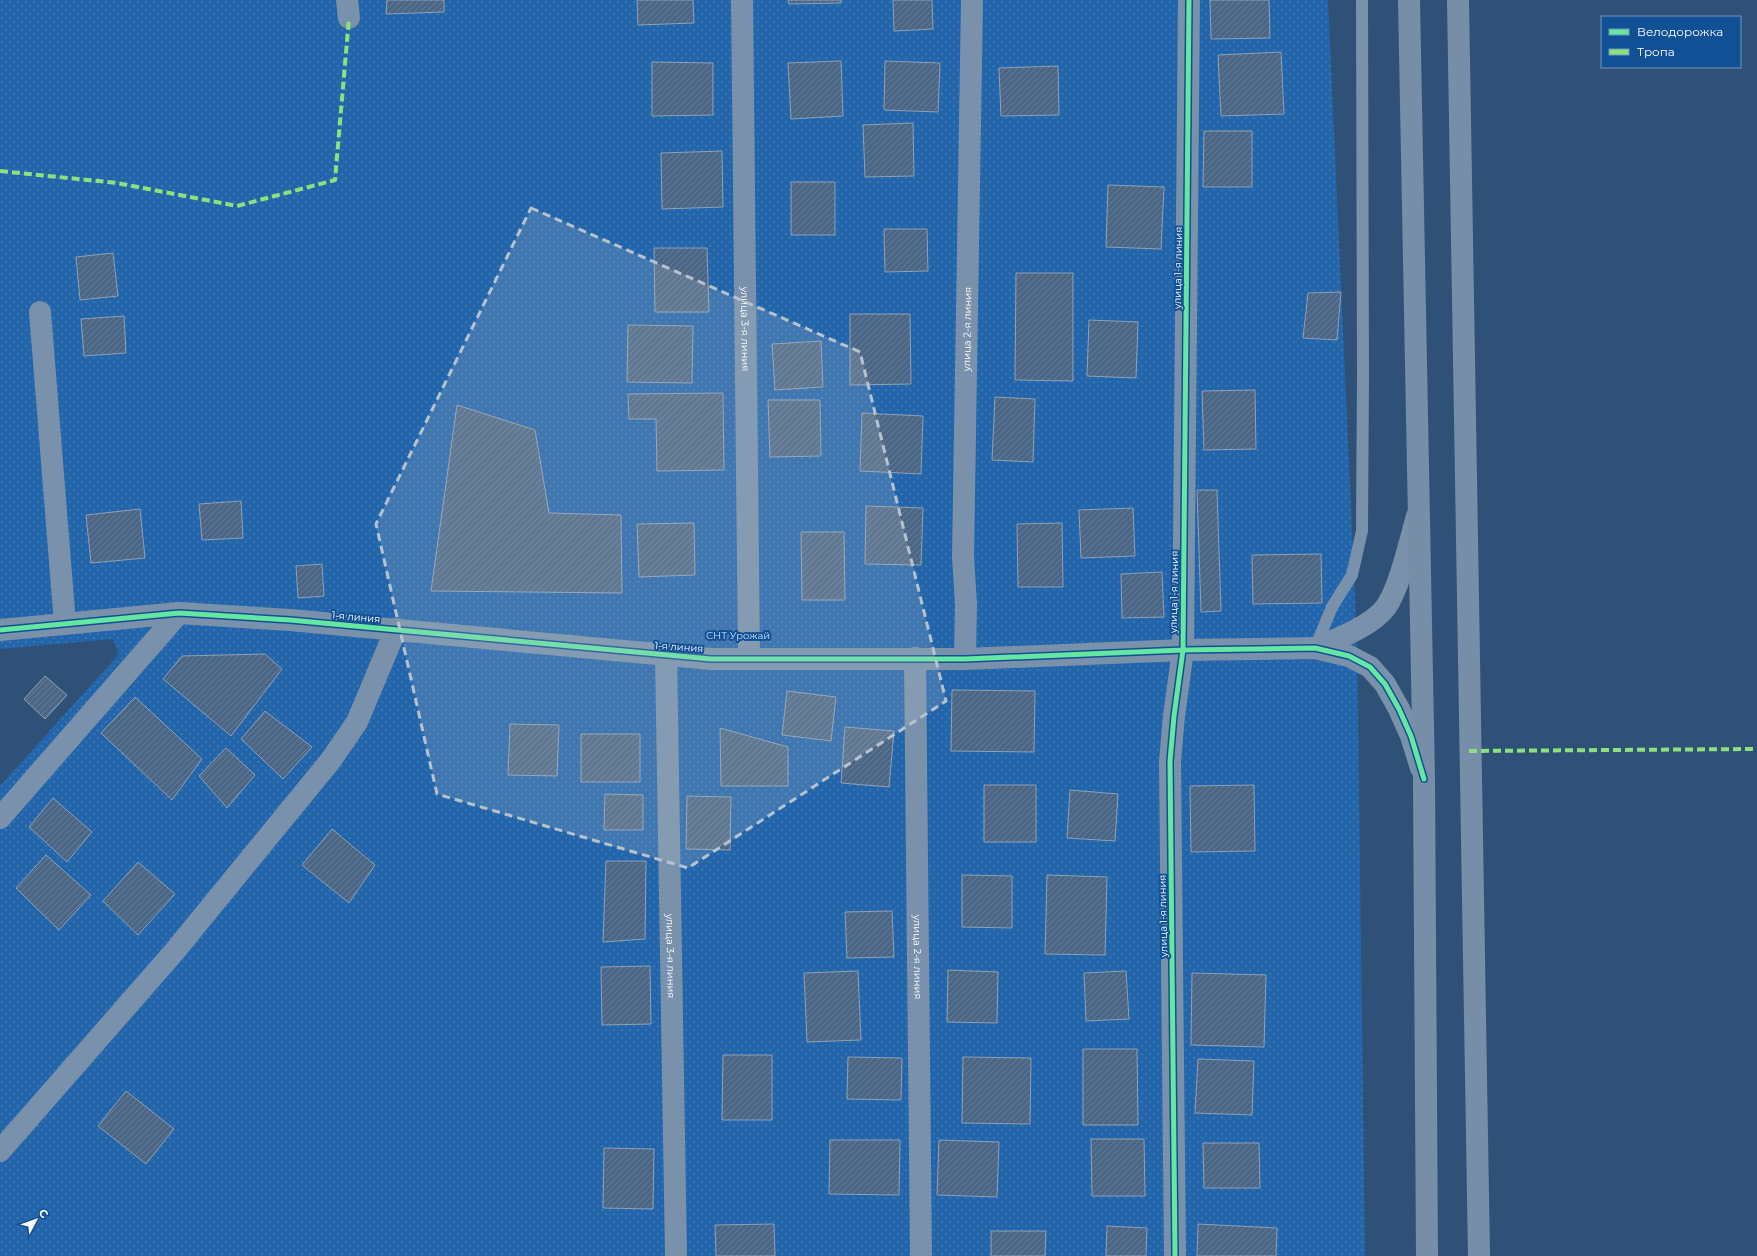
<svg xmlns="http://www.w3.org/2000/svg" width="1757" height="1256" font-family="Montserrat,sans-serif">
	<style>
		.park { fill: url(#park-dots) }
		.building { fill: url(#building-hatch); stroke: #8ea1b7 }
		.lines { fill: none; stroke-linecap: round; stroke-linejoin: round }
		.lane { stroke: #7991aa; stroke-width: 12 }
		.street { stroke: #7991aa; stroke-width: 22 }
		.primary { stroke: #778ea8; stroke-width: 22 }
		.quiet { stroke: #8de07e; stroke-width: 4; stroke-dasharray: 8 4; stroke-linecap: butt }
		.cycleway-casing { stroke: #125095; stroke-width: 8 }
		.cycleway { stroke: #66e7a1; stroke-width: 5 }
		.marked { fill: #b7c2cf; fill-opacity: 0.2; stroke: #b7c2cf; stroke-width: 3; stroke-dasharray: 8 5; stroke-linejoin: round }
		.labels { text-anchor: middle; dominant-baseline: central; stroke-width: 4; stroke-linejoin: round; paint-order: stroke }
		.street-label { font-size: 10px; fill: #fff; stroke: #125095 }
		.park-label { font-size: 10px; fill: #c9e3fd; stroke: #125095 }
	</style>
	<defs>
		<pattern id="park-dots" width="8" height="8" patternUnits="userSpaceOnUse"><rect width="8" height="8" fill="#2365aa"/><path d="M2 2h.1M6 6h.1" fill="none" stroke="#447cb7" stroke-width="1.8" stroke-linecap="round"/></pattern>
		<pattern id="building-hatch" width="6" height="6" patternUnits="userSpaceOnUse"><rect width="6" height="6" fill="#4c6685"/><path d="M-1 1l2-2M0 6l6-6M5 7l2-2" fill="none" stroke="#677d97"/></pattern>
	</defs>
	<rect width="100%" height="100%" fill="#305177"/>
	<!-- park -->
	<path class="park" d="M0,0h1328l29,642 8,614h-1365v-470l119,-132 -6,-15 -113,10z"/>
	<!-- building -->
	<path class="building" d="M387,0h57v12l-58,2z
		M637,0h56l1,23 -56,2z
		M788,0h53v3l-52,1z
		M893,0h39l1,29 -39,2z
		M1210,0h59l1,38 -59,1z
		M1281,52l3,62 -63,2 -3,-61z
		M841,61l2,55 -52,3 -3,-56z
		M885,61l55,2 -2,49 -54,-2z
		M652,62l61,1v52l-61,1z
		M1058,66l1,49 -58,1 -2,-48z
		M913,123l1,53 -49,1 -2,-52z
		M1204,131h48v56h-49z
		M722,151l1,56 -61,2 -1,-56z
		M791,182h44v53h-44z
		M1108,185l56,2 -3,62 -55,-2z
		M884,229h43l1,42 -43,1z
		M654,248h53l2,64h-54z
		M113,253l5,43 -38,4 -4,-43z
		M1016,273h57v108l-58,-1z
		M1341,292l-4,48 -34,-2 5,-45z
		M850,314h60l1,70 -61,1z
		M124,316l2,37 -42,3 -3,-37z
		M1089,320l49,2 -2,56 -49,-2z
		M628,325l65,1 -1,57 -65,-1z
		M821,341l2,46 -48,3 -3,-46z
		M1255,390l1,59 -52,1 -2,-59z
		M723,393l1,77 -67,1 -1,-52h-27l-1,-25z
		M995,397l40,2 -2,63 -41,-2z
		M768,400h52l1,56 -51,1z
		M457,405l78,25 14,83 72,2 1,78 -191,-2z
		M862,413l61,3 -2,58 -61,-3z
		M1197,490h20l4,121 -20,1z
		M241,501l2,37 -41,2 -3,-36z
		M866,506l57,2 -2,57 -56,-1z
		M1133,508l2,48 -54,2 -2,-48z
		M140,509l5,49 -54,5 -5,-48z
		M694,523l1,52 -56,2 -2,-53z
		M1062,523l1,64h-45l-1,-63z
		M801,532h43l1,68h-43z
		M1321,554l1,49 -69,1 -1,-49z
		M322,564l2,32 -26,2 -2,-32z
		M1162,572l2,45 -42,1 -1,-44z
		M265,654l17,15 -51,67 -68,-57 19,-23z
		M45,676l22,19 -22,24 -21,-20z
		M952,690l83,1 -1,61 -83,-1z
		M787,691l49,6 -5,44 -49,-6z
		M135,697l67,62 -30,41 -71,-67z
		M265,711l47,36 -29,32 -42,-40z
		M510,724l49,1 -2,51 -49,-1z
		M845,727l49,4 -5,56 -48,-4z
		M720,728l68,19v39h-67z
		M581,734h59v48h-59z
		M226,748l29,27 -28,33 -28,-32z
		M984,785h52v57h-52z
		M1254,785l1,66 -64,1 -1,-66z
		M1070,790l48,4 -3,47 -48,-3z
		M605,794l38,1v35h-39z
		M687,796l44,1 -1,53 -44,-1z
		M53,798l39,34 -25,30 -38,-35z
		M332,829l43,36 -26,38 -47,-38z
		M46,855l45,40 -32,35 -43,-42z
		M606,861h40l-1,78 -42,3z
		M138,862l37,32 -37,41 -35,-34z
		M962,875l50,1v52l-50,-1z
		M1047,875l60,2 -2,78 -60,-1z
		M892,911l2,46 -47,1 -2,-46z
		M650,966l1,58 -49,1 -1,-58z
		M948,970l50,2 -1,51 -50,-1z
		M858,971l3,69 -54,2 -3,-69z
		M1126,971l3,48 -43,2 -2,-48z
		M1192,973l74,2 -2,72 -73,-2z
		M1083,1049h54l1,76h-55z
		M723,1055h49v65h-50z
		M848,1057l54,1 -1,42 -54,-1z
		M963,1057l68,1 -1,66 -68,-1z
		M1198,1059l56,2 -2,54 -57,-2z
		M126,1091l48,38 -28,35 -48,-38z
		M1091,1139h53l1,57h-53z
		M830,1140h70l-1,55 -70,-1z
		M939,1140l60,2 -2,55 -60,-2z
		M1203,1143h56l1,45h-56z
		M604,1148l50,1 -1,60 -50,-1z
		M774,1224l1,32h-59l-1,-31z
		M1198,1224l79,4 -1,28h-79z
		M1107,1226l40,2 -1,28h-40z
		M991,1231h55l-1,25h-54z"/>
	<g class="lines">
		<!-- lane -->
		<path class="lane" d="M1315,648l17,-41 20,-32 10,-44 1,-154 -1,-377"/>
		<!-- street -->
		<g class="street">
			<path d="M347,0l2,18"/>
			<path id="s1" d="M742,0l7,658"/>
			<path d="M40,312l25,312"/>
			<path d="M0,630l179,-17 111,7 421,39h254l218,-9 132,-2 34,8 21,11 15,17 14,25 12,27 10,32"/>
			<path d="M1315,648c22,-9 57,-22 71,-41 14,-20 24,-67 31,-91"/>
			<path id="s2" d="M666,656l10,600"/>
			<path id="s3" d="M915,658l6,598"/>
			<path id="s4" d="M965,659l1,-55 -3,-47 9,-557"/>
			<path d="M0,818l179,-205"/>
			<path d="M0,1151l174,-199 157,-192 26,-38 39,-93"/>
			<path d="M1175,1256l-5,-495 4,-45 9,-66 6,-650"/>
		</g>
		<!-- primary -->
		<path class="primary" d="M1409,0l15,779 3,477
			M1458,0l21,1256"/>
		<!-- quiet -->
		<path class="quiet" d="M0,171l117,12 120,23 98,-26 14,-162
			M1469,751l288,-2"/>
		<defs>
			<path id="cycleway" d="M0,630l179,-17 111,7 421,39h254l218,-9 132,-2 34,8 21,11 15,17 14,25 12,27 13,43
				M1175,1256l-5,-495 4,-45 9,-66 6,-650"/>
		</defs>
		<!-- cycleway casing -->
		<use href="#cycleway" class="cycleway-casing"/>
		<!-- cycleway -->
		<use href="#cycleway" class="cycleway"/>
	</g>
	<!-- marked area -->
	<path class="marked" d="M531,208l329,144 86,349 -258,167 -251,-74 -61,-270z"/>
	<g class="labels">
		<!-- street labels -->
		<g class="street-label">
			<text transform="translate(1178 268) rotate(-89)">улица 1-я линия</text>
			<text stroke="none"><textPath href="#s1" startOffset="329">улица 3-я линия</textPath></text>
			<text stroke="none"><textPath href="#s4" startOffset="330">улица 2-я линия</textPath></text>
			<text transform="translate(1174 592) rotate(-89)">улица 1-я линия</text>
			<text transform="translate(356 617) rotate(5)">1-я линия</text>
			<text transform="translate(679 647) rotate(4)">1-я линия</text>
			<text transform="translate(1163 916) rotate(-91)">улица 1-я линия</text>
			<text stroke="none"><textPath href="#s2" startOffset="300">улица 3-я линия</textPath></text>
			<text stroke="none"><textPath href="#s3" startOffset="299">улица 2-я линия</textPath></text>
		</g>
		<!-- park labels -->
		<g class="park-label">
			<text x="738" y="635">СНТ Урожай</text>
		</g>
	</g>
	<!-- legend -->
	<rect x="1601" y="16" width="140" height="52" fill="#125095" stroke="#7196bf"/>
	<rect x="1609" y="29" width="20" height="6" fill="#66e7a1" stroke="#7196bf"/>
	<text x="1637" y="36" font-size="12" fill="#ffffff">Велодорожка</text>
	<rect x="1609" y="49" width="20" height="6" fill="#8de07e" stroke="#7196bf"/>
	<text x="1637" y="56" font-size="12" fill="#ffffff">Тропа</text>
	<!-- north arrow -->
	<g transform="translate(36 1220) rotate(49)" stroke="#125095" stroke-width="3" paint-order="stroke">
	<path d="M0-3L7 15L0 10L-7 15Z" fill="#ffffff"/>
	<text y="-6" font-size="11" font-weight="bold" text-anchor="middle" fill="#ffffff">С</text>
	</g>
</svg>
